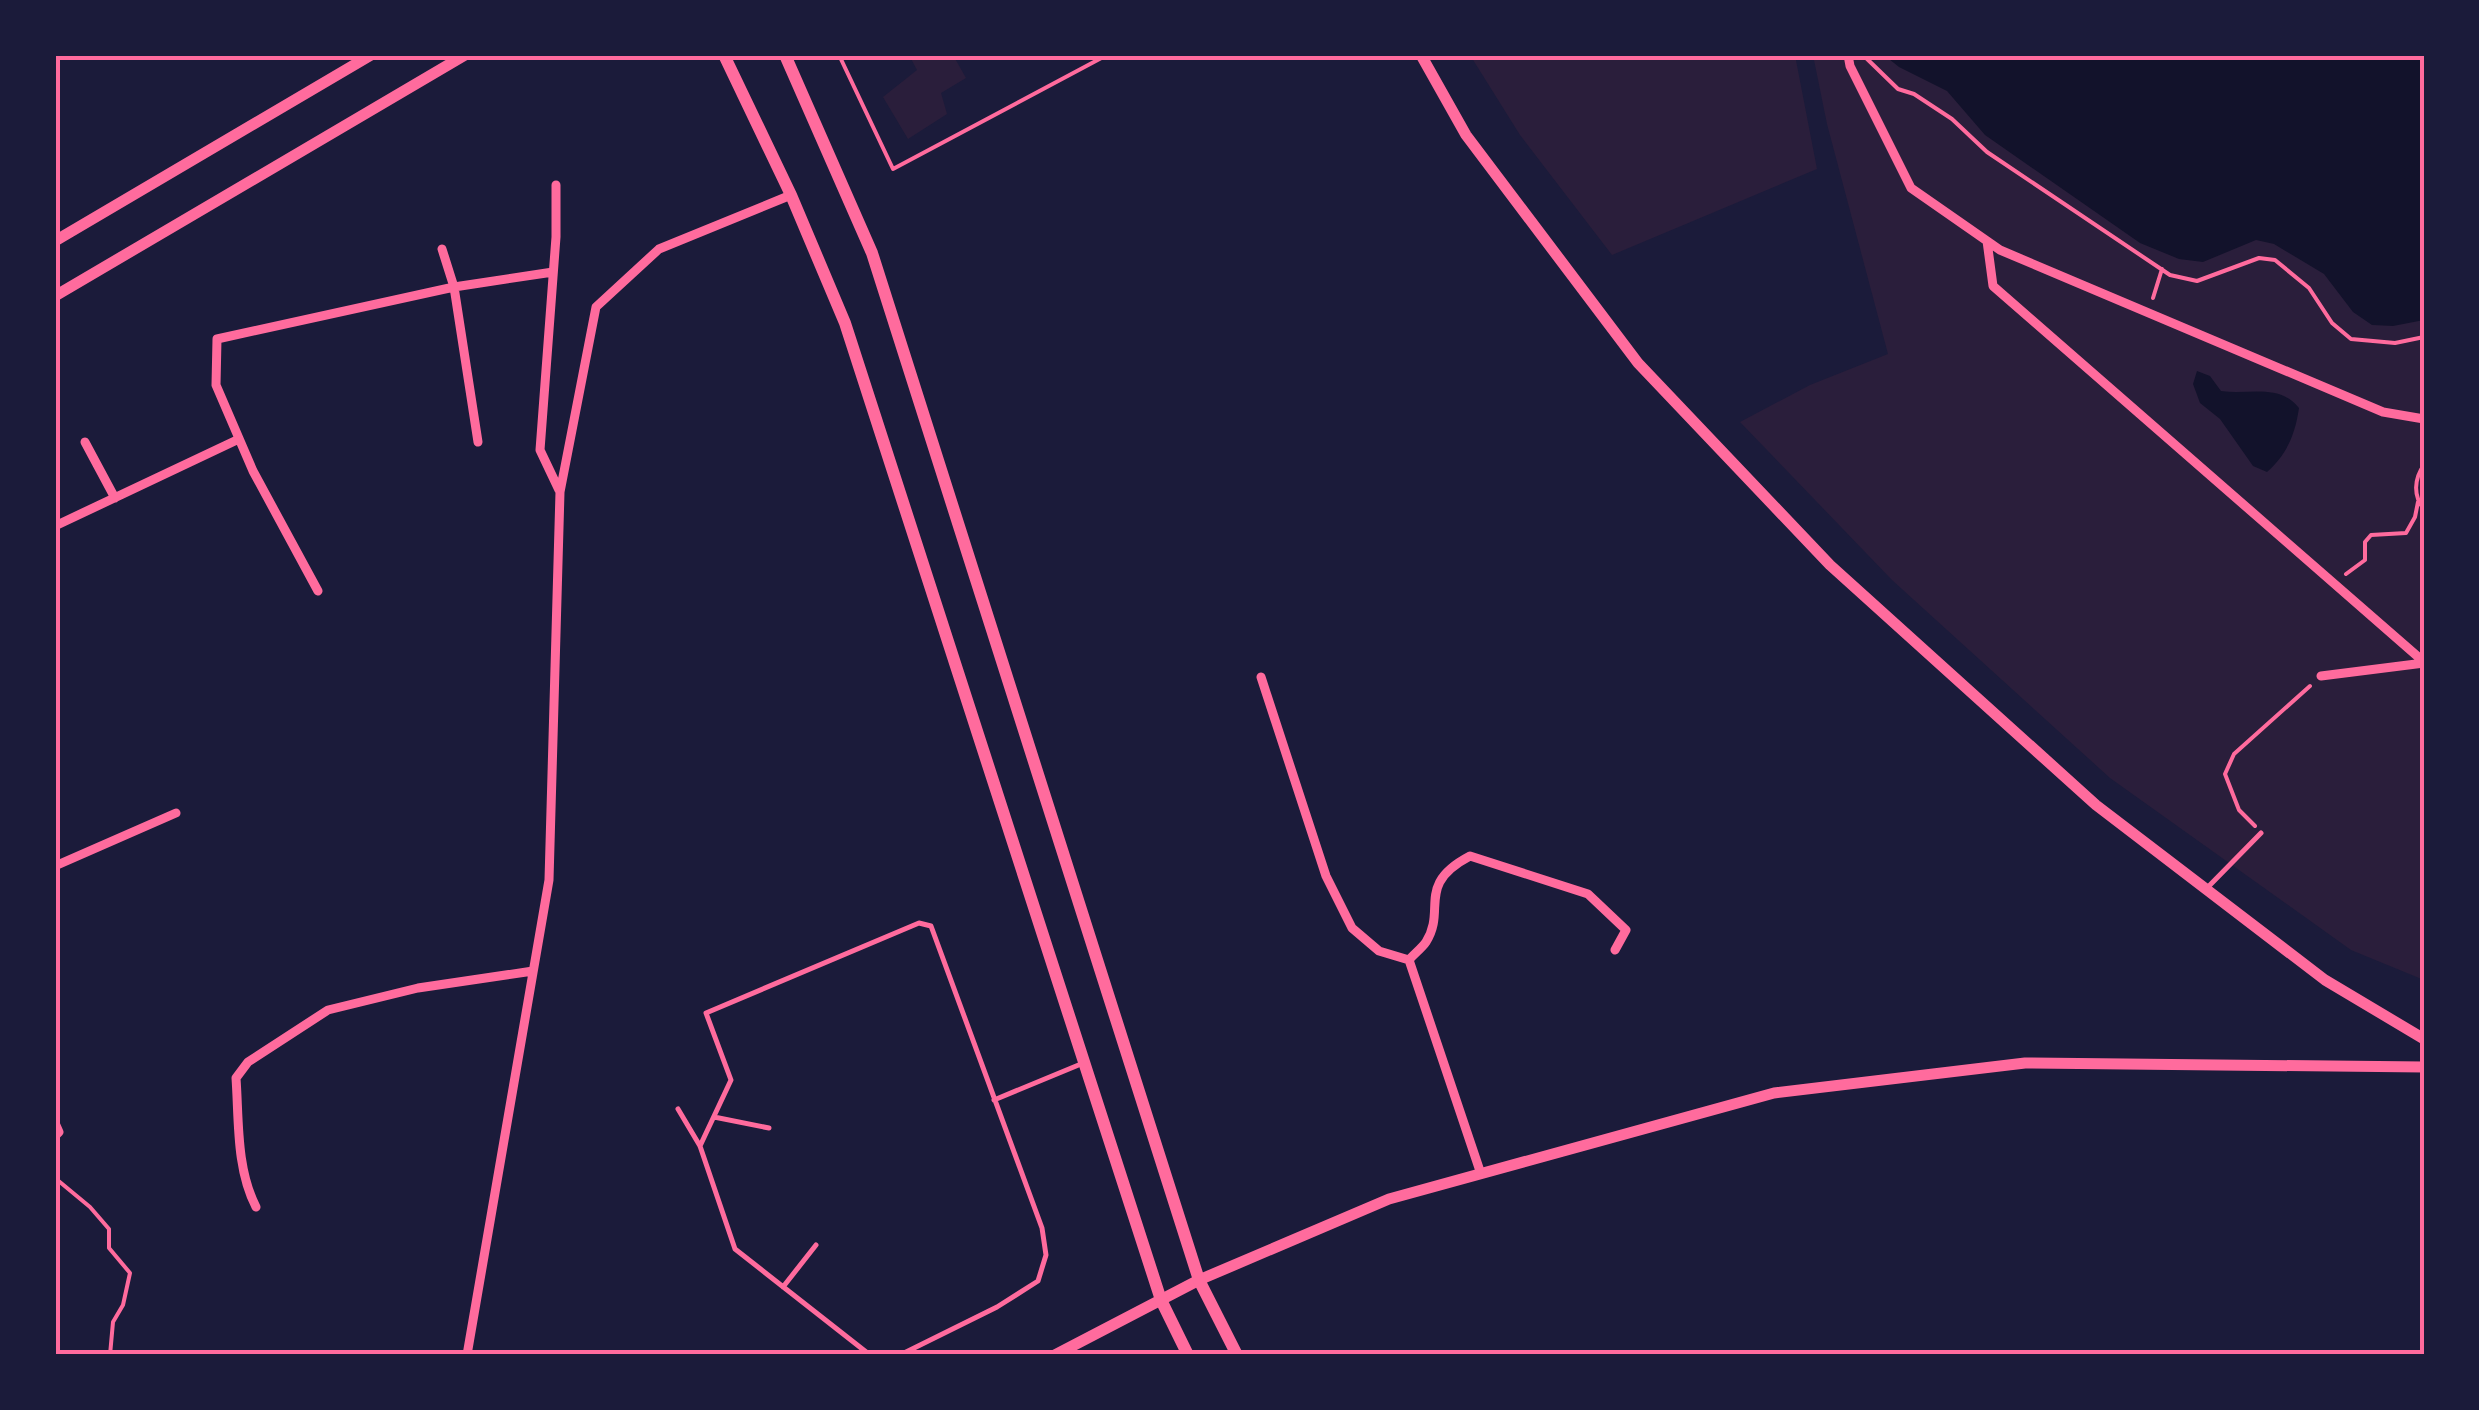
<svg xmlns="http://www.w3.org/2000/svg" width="2479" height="1410" font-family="'Roboto Condensed',sans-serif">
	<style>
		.green { fill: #2a1e3b }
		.water { fill: #12122b }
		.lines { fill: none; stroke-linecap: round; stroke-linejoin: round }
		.path { stroke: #ff6b9d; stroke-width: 4 }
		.service { stroke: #ff6b9d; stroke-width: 5 }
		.minor { stroke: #ff6b9d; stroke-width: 9 }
		.tertiary { stroke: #ff6b9d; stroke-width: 11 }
		.secondary { stroke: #ff6b9d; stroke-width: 12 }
		.neatline { fill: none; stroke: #ff6b9d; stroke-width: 4 }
	</style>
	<rect width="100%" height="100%" fill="#1b1b3a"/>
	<!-- green -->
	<path class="green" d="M909,55h44l13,23 -25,15 6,21 -39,25 -25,-42 34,-27z
		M1470,55h325l22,114 -205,86 -92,-120z
		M1813,55h611v925l-73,-30 -241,-172 -218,-198 -152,-158 70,-37 78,-31 -61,-230z"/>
	<!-- water -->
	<path class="water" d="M1884,55h540v265l-31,6 -21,-1 -19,-13 -29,-38 -50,-30 -18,-4 -53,22 -24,-3 -39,-16 -155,-108 -38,-44 -48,-24z
		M2197,371l13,5 11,15c29,4 58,-8 78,17 -4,27 -12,46 -32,64l-14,-6 -33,-47 -20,-16 -7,-19z"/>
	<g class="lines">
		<!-- path -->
		<path class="path" d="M839,55l54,114 214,-114
			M1863,55l35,34 16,5 38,25 35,33 183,123 27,6 62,-23 16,2 34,28 23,35 19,16 44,4 29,-6
			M2153,298l9,-29
			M2424,465c-10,14 -11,31 0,44
			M2346,574l19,-14v-18l6,-7 35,-2 9,-16 3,-15
			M2255,826l-16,-16 -14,-36 9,-20 76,-68
			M55,1178l35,29 19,22v19l21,25 -7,32 -10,17 -3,33"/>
		<!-- service -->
		<path class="service" d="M2208,887l53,-54
			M994,1100l87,-36
			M678,1109l22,37 35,103 135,106
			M714,1117l55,11
			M700,1146l31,-66 -25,-67 213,-90 12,3 111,302 4,27 -8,26 -41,26 -97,48
			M783,1287l33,-42"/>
		<!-- minor -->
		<path class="minor" d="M1848,55l2,11 61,122 89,62 383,162 41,7
			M556,185v52l-16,213 19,40
			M1987,241l6,45 431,376
			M442,249l12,38 24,155
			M85,442l30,56
			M55,526l184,-87
			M318,591l-65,-120 -37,-86 1,-46 237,-52 99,-15
			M2321,676l103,-13
			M1261,677l65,199 26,52 27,23 30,9c5,-6 13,-12 17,-18 21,-33 -11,-57 44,-86l118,38 38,36 -11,20
			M55,866l121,-53
			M1409,960l72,214
			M55,1123l4,9 -4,4
			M256,1207c-20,-39 -17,-87 -20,-129l12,-16 80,-52 90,-22 115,-17
			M467,1355l82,-475 11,-388 36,-185 63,-58 132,-54"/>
		<!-- tertiary -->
		<path class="tertiary" d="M1421,55l45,80 172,228 192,202 266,240 229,175 99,59
			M55,241l316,-186
			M55,296l410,-241
			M1055,1355l144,-75 190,-81 385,-106 251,-30 399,4"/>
		<!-- secondary -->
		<path class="secondary" d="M724,55l67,140 54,128 316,977 27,55
			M785,55l87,198 327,1027 38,75"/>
	</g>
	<!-- border -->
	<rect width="2479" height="1410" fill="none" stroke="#1b1b3a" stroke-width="115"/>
	<rect x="58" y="58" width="2364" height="1294" class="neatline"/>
</svg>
